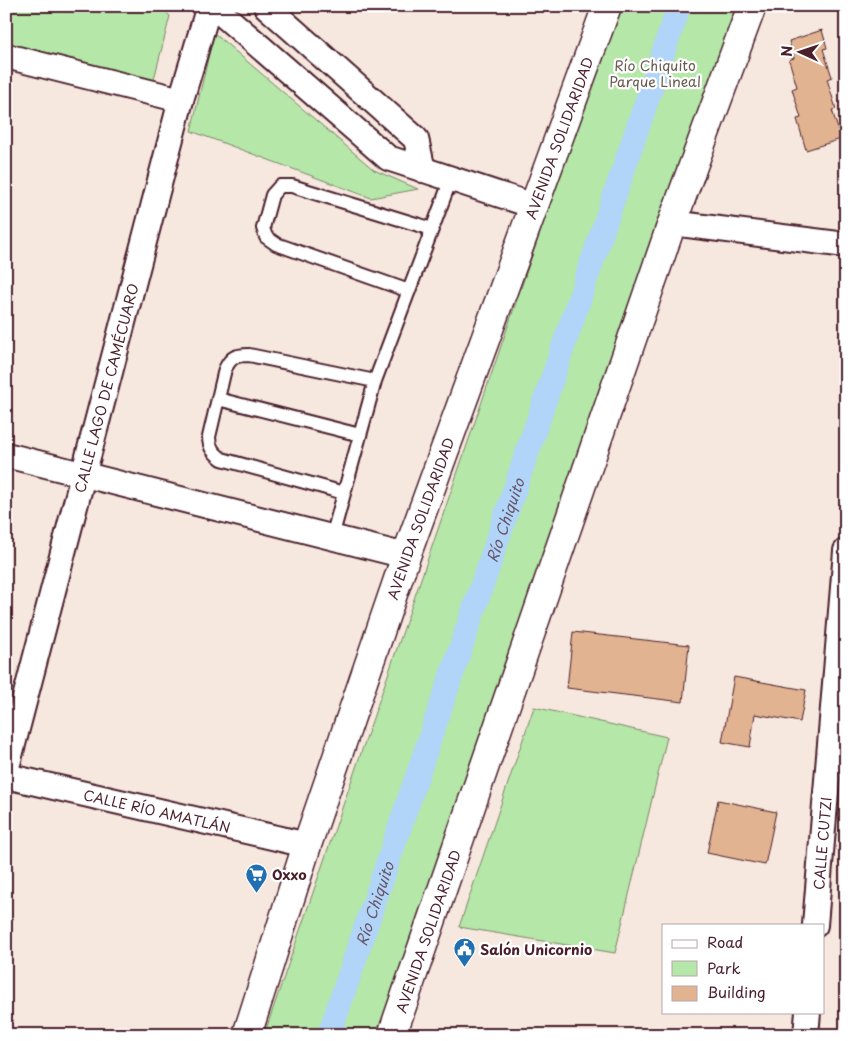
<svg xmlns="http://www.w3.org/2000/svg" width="852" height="1041" font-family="'Playpen Sans',sans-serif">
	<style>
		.green { fill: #b4e7a8; stroke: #7f836a }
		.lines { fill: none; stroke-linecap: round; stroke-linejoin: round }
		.canal { stroke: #b1d4f9; stroke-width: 24 }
		.building { fill: #e1b391; stroke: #4a1f2b }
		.service-casing { stroke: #4a1f2b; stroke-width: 16 }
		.minor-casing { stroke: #4a1f2b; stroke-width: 28 }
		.secondary-casing { stroke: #4a1f2b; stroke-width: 31 }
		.service { stroke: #fff; stroke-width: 12 }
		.minor { stroke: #fff; stroke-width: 24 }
		.secondary { stroke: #fff; stroke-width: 28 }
		.labels { text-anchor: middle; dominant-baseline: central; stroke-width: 4.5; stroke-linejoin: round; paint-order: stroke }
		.park-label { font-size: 14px; fill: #6a5b50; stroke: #fff }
		.street-label { font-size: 14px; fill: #4a1f2b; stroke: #fff }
		.poi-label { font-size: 14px; font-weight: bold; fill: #4a1f2b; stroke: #fff; text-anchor: start }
		.water-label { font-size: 15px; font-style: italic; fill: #695569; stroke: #fff }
	</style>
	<rect width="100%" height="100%" fill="#f6e8de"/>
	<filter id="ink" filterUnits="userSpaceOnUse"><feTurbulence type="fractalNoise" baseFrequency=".02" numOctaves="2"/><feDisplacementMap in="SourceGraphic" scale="10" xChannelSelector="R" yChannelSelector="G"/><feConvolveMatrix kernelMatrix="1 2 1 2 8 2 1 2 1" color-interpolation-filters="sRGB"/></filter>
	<g filter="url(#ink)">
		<!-- green -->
		<path class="green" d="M6,6h154l10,10 -19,75 -145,-40z
			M618,6h120l-360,1029h-114z
			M214,33l160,137 44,19 -47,9 -180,-67z
			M534,707l133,30 -52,216 -156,-26z"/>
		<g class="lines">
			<!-- canal -->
			<path class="canal" id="s1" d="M329,1035l350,-1029"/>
		</g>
		<!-- building -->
		<path class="building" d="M822,30l5,18 -4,1 9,28 -5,2 9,30 -4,1 9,29 -35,11 -9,-31 4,-1 -9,-29 5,-2 -8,-27 5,-2 -5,-17z
			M573,632l116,13 -6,57 -116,-14z
			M734,677l72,13 -6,32 -45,-8 -5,33 -28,-5z
			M718,800l58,12 -11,53 -58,-12z
			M465,1031l19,4h-20z"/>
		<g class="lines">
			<defs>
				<path id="service" d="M409,291l-133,-47 -10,-7 -3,-9 9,-33 8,-9h12l140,43
					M375,381l76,-202
					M218,399l142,36
					M332,537l43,-156 -126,-26c-14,0 -18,2 -24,14l-16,68c0,11 5,16 13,22l122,34"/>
				<g id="minor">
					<path d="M213,6l175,152 146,48"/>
					<path d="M266,6l150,133 7,31"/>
					<path d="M6,56l175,44"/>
					<path d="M672,223l174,22"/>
					<path d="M6,455l400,101"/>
					<path id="s2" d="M6,771l175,-671 28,-94"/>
					<path id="s3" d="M6,776l301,69"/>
					<path id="s4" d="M815,925l31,-374"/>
					<path d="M806,1035l2,-23"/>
				</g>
				<g id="secondary">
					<path id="s5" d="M247,1035l60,-190 99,-289 201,-550"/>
					<path id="s6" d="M392,1035l280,-812 80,-217"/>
				</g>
			</defs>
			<!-- service casing -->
			<use href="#service" class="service-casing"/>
			<!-- minor casing -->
			<use href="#minor" class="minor-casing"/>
			<!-- secondary casing -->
			<use href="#secondary" class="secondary-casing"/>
			<!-- service -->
			<use href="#service" class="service"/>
			<!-- minor -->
			<use href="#minor" class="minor"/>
			<!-- secondary -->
			<use href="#secondary" class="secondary"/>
		</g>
	</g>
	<!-- icons -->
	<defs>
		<symbol id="supermarket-pin" viewBox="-11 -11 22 30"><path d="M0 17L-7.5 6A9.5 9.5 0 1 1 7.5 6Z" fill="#1f6fb2" stroke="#fff"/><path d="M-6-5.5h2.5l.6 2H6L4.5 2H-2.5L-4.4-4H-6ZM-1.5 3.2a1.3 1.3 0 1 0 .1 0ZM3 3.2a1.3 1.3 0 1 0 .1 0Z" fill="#fff"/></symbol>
		<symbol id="civic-pin" viewBox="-11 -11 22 30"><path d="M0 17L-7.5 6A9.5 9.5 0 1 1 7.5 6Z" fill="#1f6fb2" stroke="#fff"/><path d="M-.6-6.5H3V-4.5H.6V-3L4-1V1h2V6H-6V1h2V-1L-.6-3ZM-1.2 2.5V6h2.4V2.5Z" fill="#fff"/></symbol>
	</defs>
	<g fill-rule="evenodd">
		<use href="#supermarket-pin" x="244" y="862" width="25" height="34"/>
		<use href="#civic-pin" x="452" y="936" width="25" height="34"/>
	</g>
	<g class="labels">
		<!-- park labels -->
		<g class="park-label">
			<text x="655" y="65">Río Chiquito<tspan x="655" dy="16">Parque Lineal</tspan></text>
		</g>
		<!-- street labels -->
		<g class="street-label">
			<text stroke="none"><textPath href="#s5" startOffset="950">AVENIDA SOLIDARIDAD</textPath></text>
			<text stroke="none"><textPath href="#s2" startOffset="396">CALLE LAGO DE CAMÉCUARO</textPath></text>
			<text stroke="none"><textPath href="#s5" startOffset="545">AVENIDA SOLIDARIDAD</textPath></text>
			<text stroke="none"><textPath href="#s3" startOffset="155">CALLE RÍO AMATLÁN</textPath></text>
			<text stroke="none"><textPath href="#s4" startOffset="82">CALLE CUTZI</textPath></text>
			<text stroke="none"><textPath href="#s6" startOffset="110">AVENIDA SOLIDARIDAD</textPath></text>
		</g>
		<!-- poi labels -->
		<g class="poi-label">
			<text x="272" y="874">Oxxo</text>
			<text x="480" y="949">Salón Unicornio</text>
		</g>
		<!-- water labels -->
		<g class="water-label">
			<text stroke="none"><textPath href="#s1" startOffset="544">Río Chiquito</textPath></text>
			<text stroke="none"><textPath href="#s1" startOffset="139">Río Chiquito</textPath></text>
		</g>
	</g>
	<!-- margin -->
	<rect width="852" height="1041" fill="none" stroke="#fff" stroke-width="25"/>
	<rect x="12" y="12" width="827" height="1016" fill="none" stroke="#4a1f2b" stroke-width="2" filter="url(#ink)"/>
	<!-- legend -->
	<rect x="662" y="924" width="162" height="90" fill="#ffffff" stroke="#b7a5aa"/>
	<rect x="672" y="940" width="25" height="8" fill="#ffffff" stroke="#b7a5aa"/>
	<text x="707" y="948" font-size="15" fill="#4a1f2b">Road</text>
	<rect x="672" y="961" width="25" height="15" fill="#b4e7a8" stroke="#b7a5aa"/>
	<text x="707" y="974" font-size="15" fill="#4a1f2b">Park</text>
	<rect x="672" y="986" width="25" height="15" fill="#e1b391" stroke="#b7a5aa"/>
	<text x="707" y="998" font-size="15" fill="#4a1f2b">Building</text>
	<!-- north arrow -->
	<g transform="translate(800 52) rotate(273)" stroke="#ffffff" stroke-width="4" paint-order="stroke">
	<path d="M0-4L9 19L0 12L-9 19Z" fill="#4a1f2b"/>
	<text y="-8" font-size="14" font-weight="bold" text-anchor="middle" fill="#4a1f2b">N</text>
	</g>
</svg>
